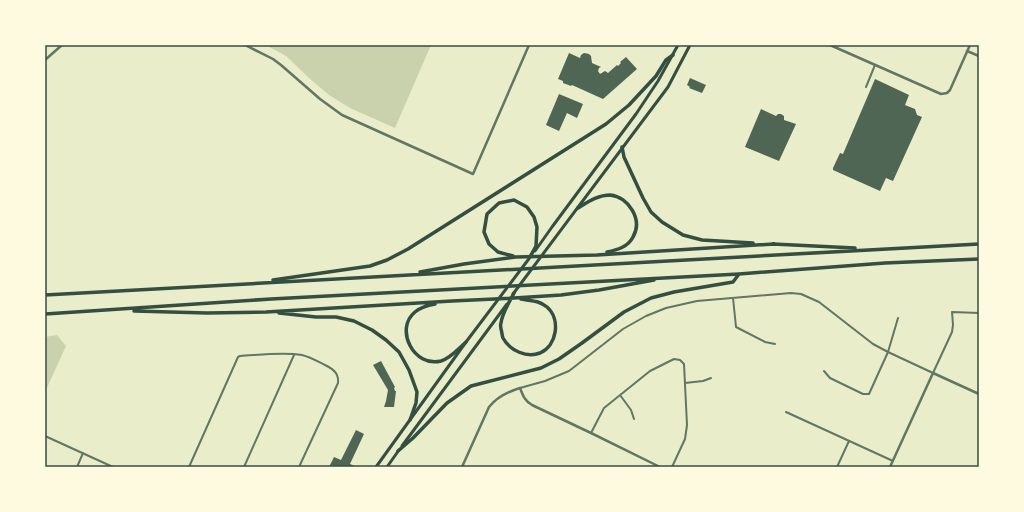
<svg xmlns="http://www.w3.org/2000/svg" width="1024" height="512" font-family="Raleway,sans-serif">
	<style>
		.green { fill: #cad2ad }
		.building { fill: #4f6655 }
		.lines { fill: none; stroke-linecap: round; stroke-linejoin: round }
		.minor { stroke: #617663; stroke-width: 2 }
		.tertiary { stroke: #617663; stroke-width: 2.5 }
		.primary { stroke: #344e41; stroke-width: 3 }
		.motorway { stroke: #344e41; stroke-width: 3.5 }
		.neatline { fill: none; stroke: #344e41; stroke-width: 1.5 }
	</style>
	<rect width="100%" height="100%" fill="#e9edc9"/>
	<!-- green -->
	<path class="green" d="M266,45h165l-36,83 -45,-20 -21,-13 -20,-17 -23,-22z
		M57,335l9,11 -21,46v-55z"/>
	<!-- building -->
	<path class="building" d="M569,53l11,5 1,-3 3,-2 5,1 2,2 1,7 9,4 -2,1 -1,3 2,3 5,-3 3,2 9,-8 1,1 3,-3 -1,-1 6,-5 11,12 -34,30 -31,-14 -1,1 -8,-3v-2l-5,-2z
		M690,78l16,7 -4,8 -13,-5 1,-1 -3,-2z
		M875,79l34,16 -4,10 10,4 2,6 5,2 -29,64 -7,-3 -6,13 -47,-21v-2l7,-15 3,1z
		M559,94l24,10 -6,14 -10,-5 -8,18 -13,-6z
		M761,109l15,7 2,-2h3l3,2v4l12,4 -17,37 -34,-14z
		M381,361l14,26 -1,1 1,3h1l-2,16h-10l2,-6 2,-11 -15,-25z
		M356,430l8,4 -14,30 7,3h-28l5,-10 7,3z"/>
	<g class="lines">
		<!-- minor -->
		<path class="minor" d="M866,87l9,-22
			M733,298l3,29 29,15 10,2
			M824,371l6,7 33,16h6l19,-42 10,-34
			M685,383l18,-2 8,-3
			M520,388l25,-7 24,-10 54,-42 23,-13 20,-8 31,-7 94,-8 10,1 18,8 54,42 15,8 45,21 19,-41 1,-7 -1,-13 27,1
			M620,395l11,15 3,9
			M786,412l107,49
			M591,433l13,-25 46,-37 24,-12 6,1 4,4 3,61 -2,14 -13,28
			M45,436l68,31
			M77,467l6,-14
			M189,467l49,-110 2,-1c19,-1 43,-4 62,-1 8,2 15,6 23,10 8,4 14,8 13,18l-39,84
			M244,467l50,-112
			M837,467l12,-26"/>
		<!-- tertiary -->
		<path class="tertiary" d="M245,45l28,14 8,6 39,34 22,16 131,59 56,-129
			M830,45l111,49 6,-1 3,-3 20,-45
			M967,51l12,5
			M45,60l17,-15
			M462,467l27,-60c8,-10 18,-15 31,-19 3,8 5,13 12,17l59,28 69,34
			M890,467l43,-94 46,21"/>
		<!-- primary -->
		<path class="primary" d="M535,251l17,-24 84,-113 22,-33 20,-36
			M513,294l155,-207 22,-42
			M402,446l105,-142
			M376,467l90,-125 65,-86
			M387,467l12,-17"/>
		<!-- motorway -->
		<path class="motorway" d="M622,147l2,10 19,41 8,14 11,10 21,13 19,5 51,3
			M578,208c10,-6 20,-13 32,-13 19,2 33,25 23,42 -5,10 -16,13 -26,15
			M773,244l82,4
			M513,256l-15,-4 -9,-8 -5,-12 3,-18 12,-11 15,-3 13,7 7,10 3,10 -1,19 -6,11
			M420,272l44,-8 52,-7 81,-2 177,-11
			M273,280l97,-14 17,-6 21,-11 198,-125 23,-19 27,-29 10,-16 7,-5
			M514,293c-4,8 -12,20 -13,30 -1,2 0,5 0,6 1,3 1,7 2,9 7,13 24,20 37,15 17,-7 21,-34 7,-46 -8,-7 -17,-6 -26,-8
			M45,295l934,-51
			M435,304c-6,1 -14,3 -20,8 -21,17 -1,56 26,49 10,-3 17,-12 25,-19
			M134,311l73,2 59,-1 186,-11 62,-3 47,-3 38,-5 55,-10
			M279,313l37,4h20l18,4 18,9 14,10 13,12 10,18 8,22 -1,11 -6,17
			M45,314l226,-15 468,-25 146,-11 94,-4
			M398,451l15,-13 34,-35 24,-17 70,-18 18,-9 23,-16 42,-31 27,-14 23,-6 59,-10 6,-8"/>
	</g>
	<!-- border -->
	<rect width="1024" height="512" fill="none" stroke="#fefae0" stroke-width="92"/>
	<rect x="46" y="46" width="932" height="420" class="neatline"/>
</svg>
